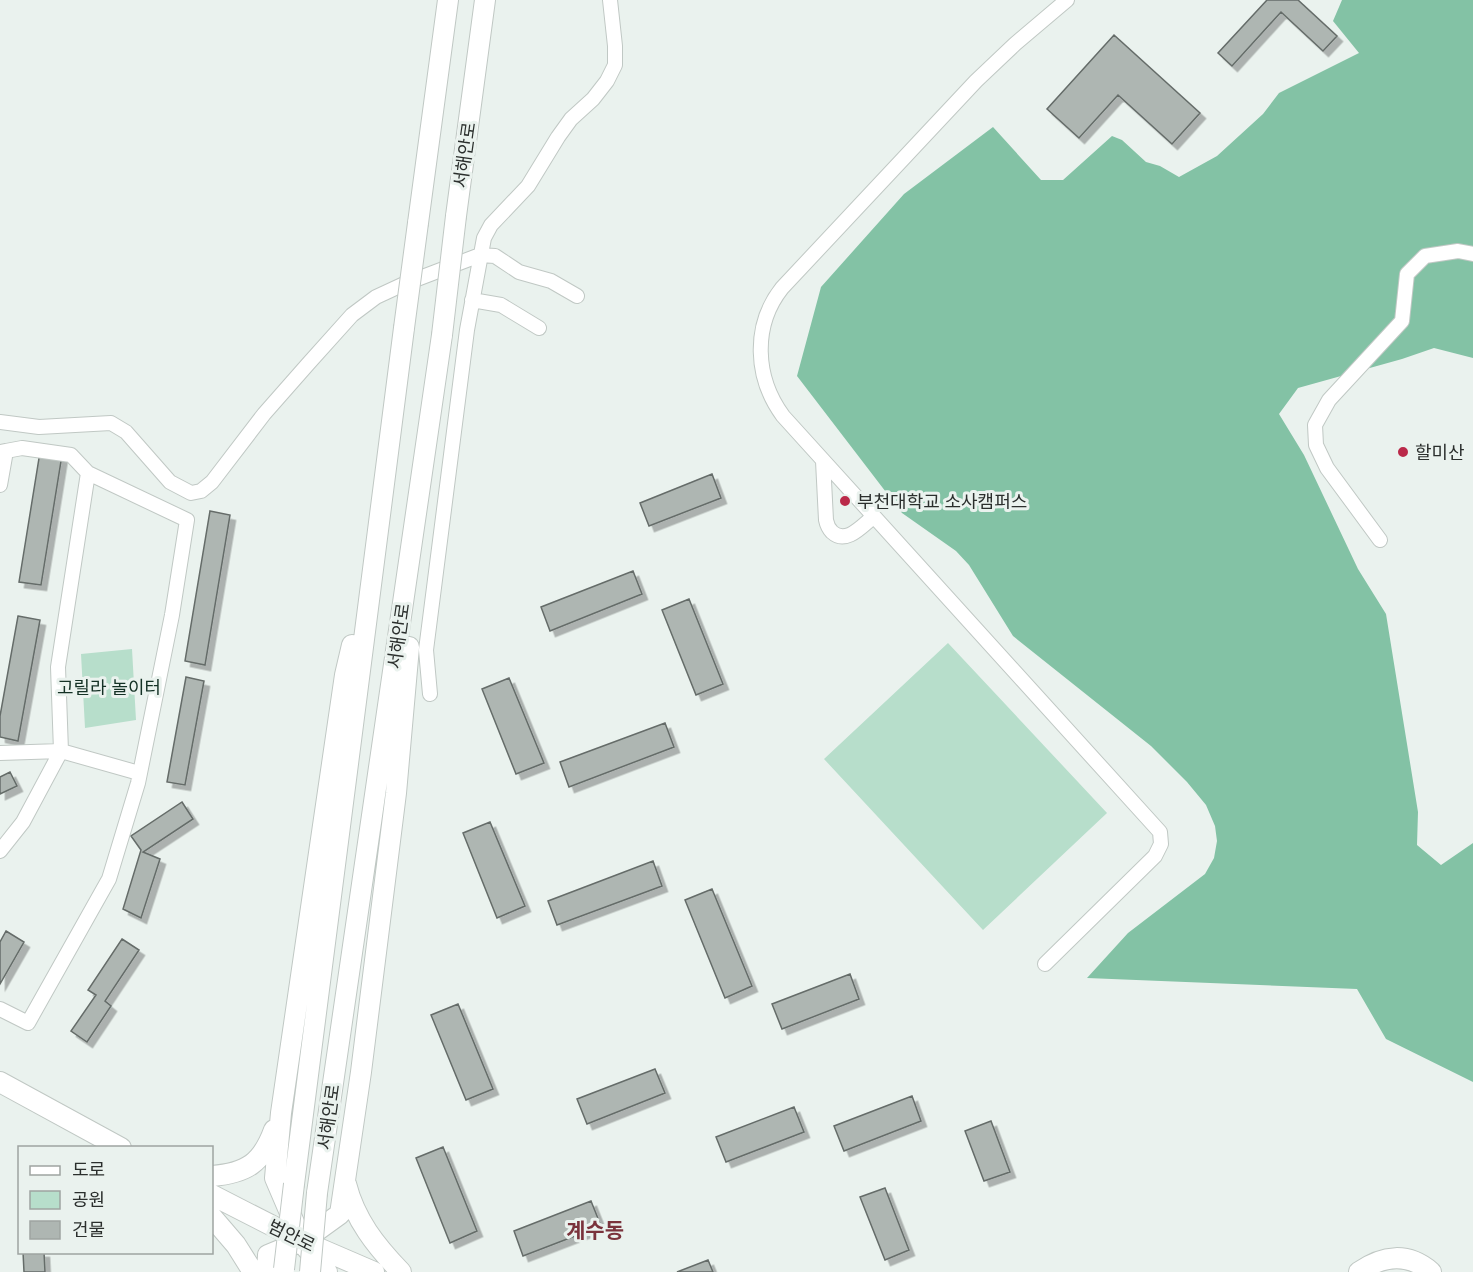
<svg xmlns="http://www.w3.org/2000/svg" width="1473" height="1272" font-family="'Open Sans','Noto Sans KR',sans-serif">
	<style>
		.green { fill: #b7decb }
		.forest { fill: #83c2a5 }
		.building { fill: #aeb6b2; stroke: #656c69; stroke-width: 1.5; filter: url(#shadow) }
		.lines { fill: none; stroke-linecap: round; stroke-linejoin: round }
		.street-casing { stroke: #c0c8c4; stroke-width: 16 }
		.secondary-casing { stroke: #c0c8c4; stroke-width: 22 }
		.street { stroke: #fff; stroke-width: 14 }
		.secondary { stroke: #fff; stroke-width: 20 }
		.secondary-bridge-casing { stroke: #c0c8c4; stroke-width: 22; stroke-linecap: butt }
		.secondary-bridge { stroke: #fff; stroke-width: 20 }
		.poi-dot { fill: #ba2949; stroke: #eaf2ee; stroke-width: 2 }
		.labels { text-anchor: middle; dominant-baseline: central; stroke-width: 6; stroke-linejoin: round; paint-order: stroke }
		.street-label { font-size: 18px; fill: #2b2f2d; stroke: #eaf2ee }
		.poi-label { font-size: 18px; fill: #2b2f2d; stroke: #eaf2ee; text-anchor: start }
		.park-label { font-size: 18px; fill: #143125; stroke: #eaf2ee }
		.quarter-label { font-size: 21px; font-weight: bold; fill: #7a333c; stroke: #eaf2ee }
	</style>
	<defs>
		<filter id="shadow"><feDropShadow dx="5.5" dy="5.5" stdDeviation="0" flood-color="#0004"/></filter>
	</defs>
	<rect width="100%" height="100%" fill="#eaf2ee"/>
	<!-- green -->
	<path class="green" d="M948,643l159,170 -124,117 -159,-171z
		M132,649l4,71 -51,8 -4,-74z"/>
	<!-- forest -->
	<path class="forest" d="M1342,0h131v358l-39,-10 -32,11 -104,29 -19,26 25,41 54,114 28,45 32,198 -1,33 24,20 32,-22v239l-87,-43 -29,-50 -270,-11 41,-45 77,-59 9,-16 3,-17 -2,-15 -9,-21 -19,-23 -36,-36 -138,-110 -44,-71 -13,-14 -54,-38 -105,-137 24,-89 83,-93 89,-67 48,53h22l49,-44 10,4 24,22 14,4 19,11 38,-21 46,-42 16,-21 80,-40 -26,-32z"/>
	<!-- building -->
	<path class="building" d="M1267,0h31l39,36 -14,15 -42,-39 -49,54 -14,-13z
		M1114,35l86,78 -28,31 -54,-49 -39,43 -32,-29z
		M40,452l22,3 -21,130 -22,-3z
		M712,474l9,24 -72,28 -9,-23z
		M210,511l20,4 -25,150 -20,-4z
		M633,571l9,23 -92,37 -9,-24z
		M689,599l34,85 -27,11 -34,-85z
		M18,616l22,4 -22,121 -18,-4v-21z
		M186,677l18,4 -19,104 -18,-3z
		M509,678l35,85 -28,11 -34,-85z
		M665,723l9,24 -105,40 -9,-25z
		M10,772l7,14 -17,8v-17z
		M182,802l11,17 -50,33 17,7 -19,59 -18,-9 18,-59 -10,-14z
		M490,822l35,84 -28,12 -34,-85z
		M653,861l9,25 -105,39 -9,-24z
		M712,889l40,97 -27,12 -40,-98z
		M6,931l18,11 -24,42v-42z
		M122,939l17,11 -34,51 6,5 -24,36 -16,-11 25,-36 -8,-5z
		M850,974l9,25 -77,30 -10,-25z
		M458,1004l35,85 -27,11 -35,-85z
		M655,1069l10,24 -78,31 -10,-25z
		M912,1096l9,25 -77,30 -10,-25z
		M794,1107l10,25 -78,30 -10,-25z
		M991,1121l19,51 -26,9 -19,-50z
		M443,1147l34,84 -27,12 -34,-85z
		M885,1188l24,62 -24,10 -25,-63z
		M591,1201l10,25 -78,30 -9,-25z
		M23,1252h21l1,20h-21z
		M708,1260l5,12h-36z"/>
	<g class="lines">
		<defs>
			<path id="street" d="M472,300l29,5 38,23
				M0,422l39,5 72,-4 15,9 44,50 21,11 10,-2 11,-9 52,-68 44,-50 44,-49 24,-18 28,-13 76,-29 15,1 24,16 32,9 26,15
				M6,451l16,-3 49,7 17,18
				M0,452l6,-1 -6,34
				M823,461l3,59c1,5 2,8 6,12 14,13 30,-6 41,-15
				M1380,540l-53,-72 -11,-23 -1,-20 14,-25 73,-79 5,-47 18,-18 33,-5 15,3
				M430,694l-4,-44 41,-320 17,-92 7,-13 37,-39 30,-49 13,-18 22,-20 14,-18 8,-16v-19l-5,-46
				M0,753l61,-2 78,22
				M0,851l23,-29 38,-71 -3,-84 30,-194 99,47 -15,95 -34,168 -29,96 -81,144 -28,-14
				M1045,964l110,-108 6,-12 -1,-12 -377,-416c-28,-38 -31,-90 -1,-128l194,-207 39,-37 52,-44"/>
			<path id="secondary" d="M456,216l29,-216
				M418,223l30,-223
				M0,1082l121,66
				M212,1176c35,-3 50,-13 62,-46
				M294,1184l110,-856
				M346,1184c9,36 30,62 55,88
				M317,1193l125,-858
				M212,1195l90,46 72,31
				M212,1217l24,28 17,27
				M304,1240l36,-26 21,-142 35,-279 13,-146
				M303,1244l24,28
				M267,1272l1,-17 34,-14 -27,-63 6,-65 64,-438 7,-30
				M1359,1272c24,-17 49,-20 72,0"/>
		</defs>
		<!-- street casing -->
		<use href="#street" class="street-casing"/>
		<!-- secondary casing -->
		<use href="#secondary" class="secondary-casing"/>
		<!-- street -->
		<use href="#street" class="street"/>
		<!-- secondary -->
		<use href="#secondary" class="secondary"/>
		<defs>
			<path id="secondary-bridge" d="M404,328l14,-105
				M442,335l14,-119
				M284,1269l10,-85
				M310,1272l7,-79"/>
		</defs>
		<!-- secondary-bridge casing -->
		<use href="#secondary-bridge" class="secondary-bridge-casing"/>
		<!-- secondary-bridge -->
		<use href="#secondary-bridge" class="secondary-bridge"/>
	</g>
	<!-- markers -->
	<g class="poi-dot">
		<circle cx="1403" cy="452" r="6"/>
		<circle cx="845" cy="501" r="6"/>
	</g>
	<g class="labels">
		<!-- street labels -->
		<g class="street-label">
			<text transform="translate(464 155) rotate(-82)">서해안로</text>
			<text transform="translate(398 636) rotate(-82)">서해안로</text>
			<text transform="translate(328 1117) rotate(-82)">서해안로</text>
			<text transform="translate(292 1235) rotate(26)">범안로</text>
		</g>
		<!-- poi labels -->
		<g class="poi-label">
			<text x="1415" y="452">할미산</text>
			<text x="857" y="501">부천대학교 소사캠퍼스</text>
		</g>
		<!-- park labels -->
		<g class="park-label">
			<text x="109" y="687">고릴라 놀이터</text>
		</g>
		<!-- quarter labels -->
		<g class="quarter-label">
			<text x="595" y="1230">계수동</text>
		</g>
	</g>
	<!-- legend -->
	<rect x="18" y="1146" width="195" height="108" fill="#eaf2ee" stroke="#9ea4a1" stroke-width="1.5"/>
	<rect x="30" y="1166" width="30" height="9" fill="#ffffff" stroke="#9ea4a1" stroke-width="1.5"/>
	<text x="72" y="1176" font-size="18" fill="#2b2f2d">도로</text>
	<rect x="30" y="1191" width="30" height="18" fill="#b7decb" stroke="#9ea4a1" stroke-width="1.5"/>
	<text x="72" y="1206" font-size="18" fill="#2b2f2d">공원</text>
	<rect x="30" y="1221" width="30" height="18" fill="#aeb6b2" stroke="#9ea4a1" stroke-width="1.5"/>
	<text x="72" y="1236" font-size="18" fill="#2b2f2d">건물</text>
</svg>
